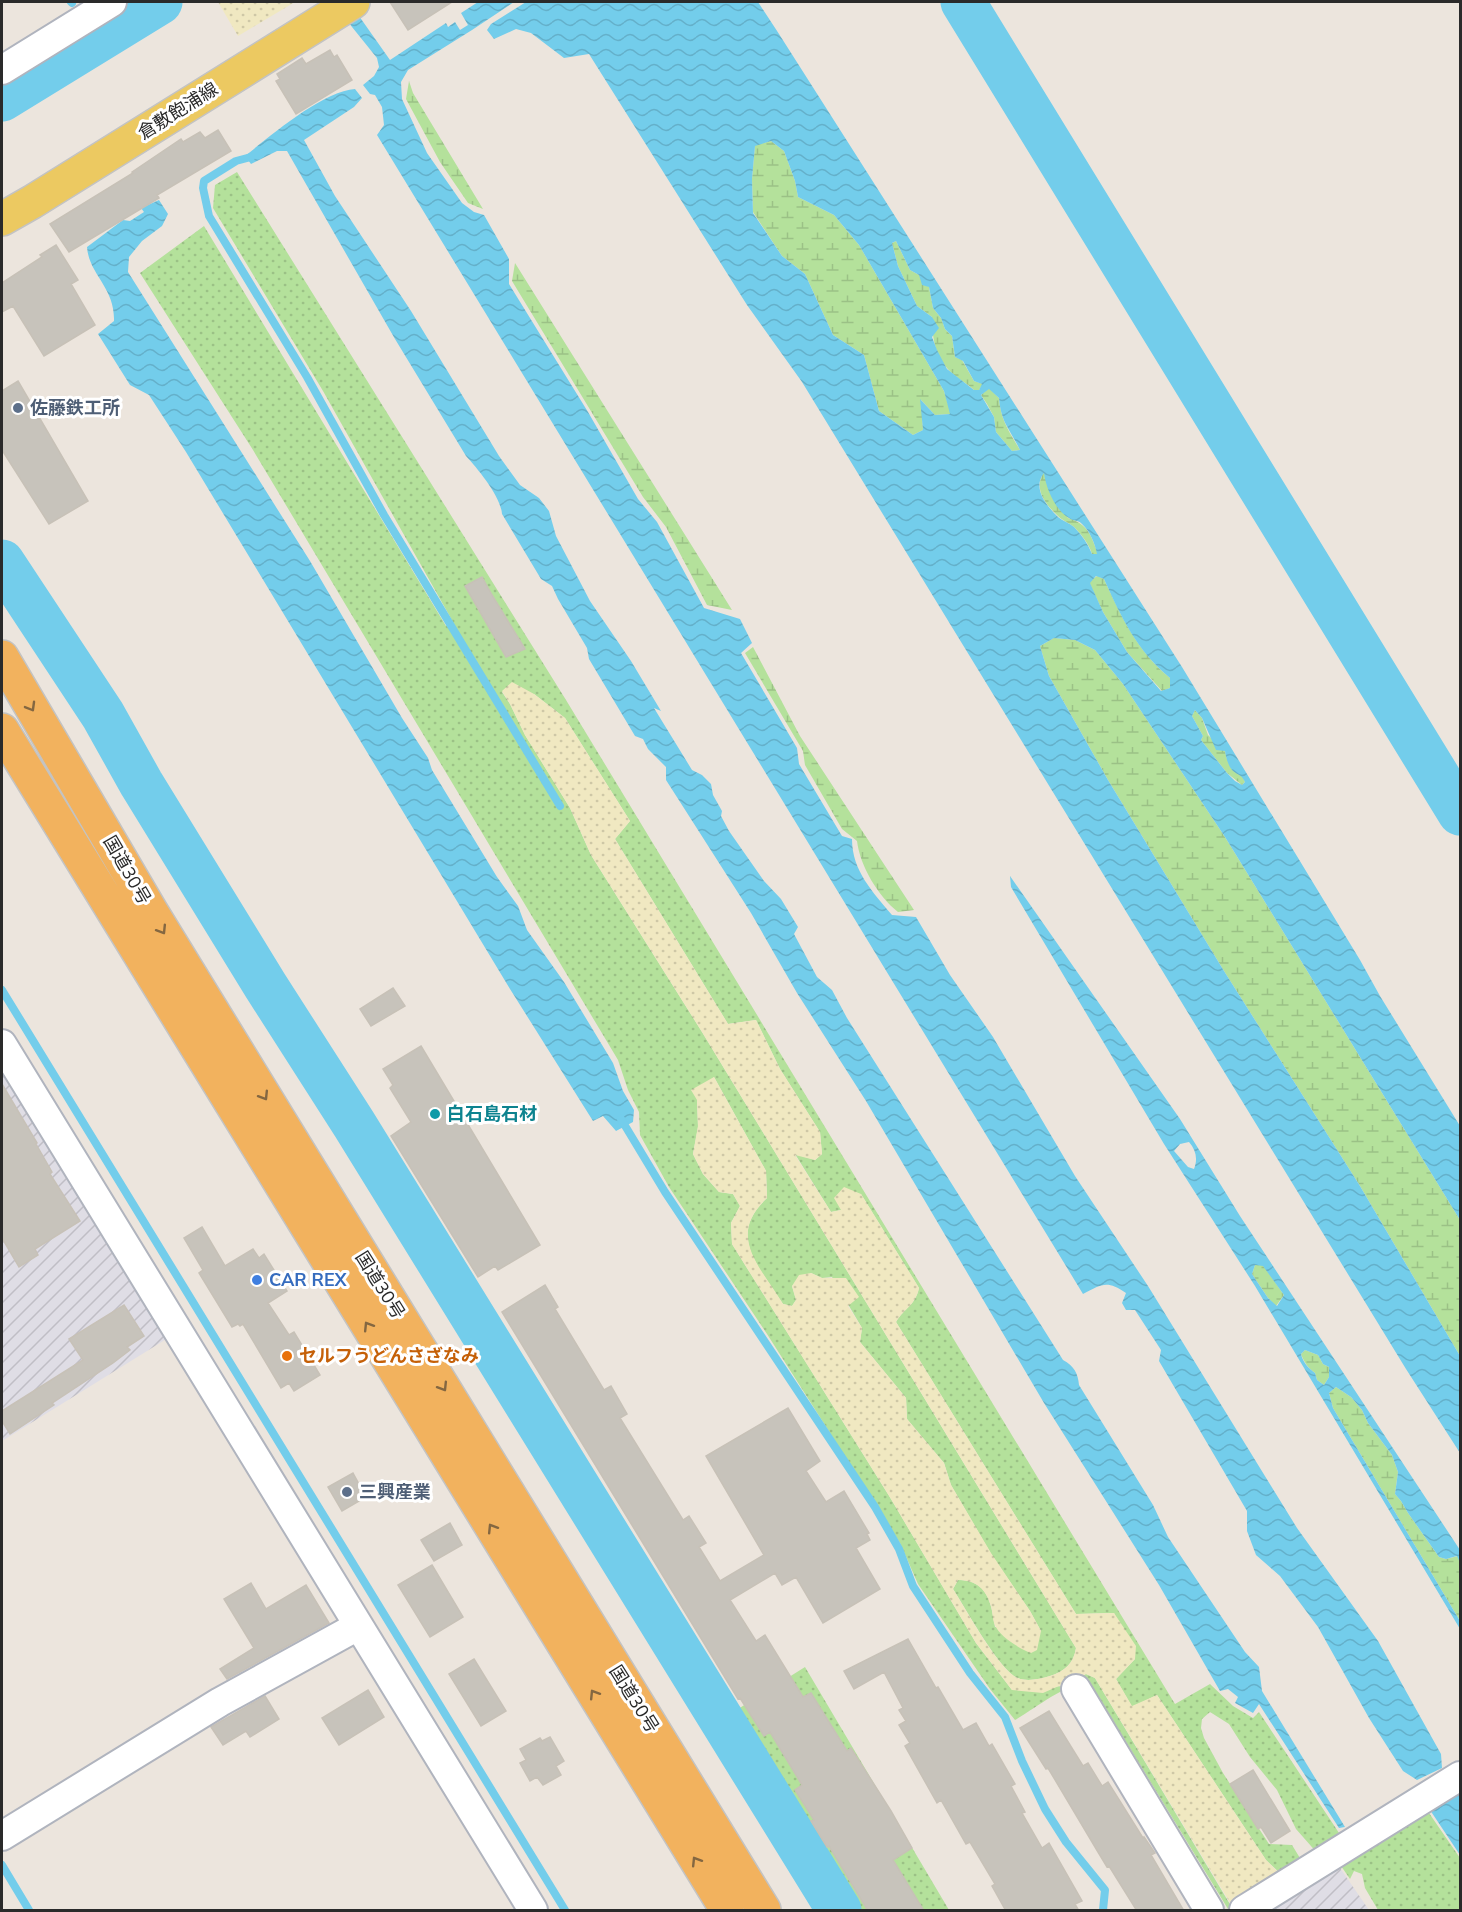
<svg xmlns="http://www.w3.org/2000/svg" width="1462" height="1912" font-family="'Nunito Sans','Noto Sans JP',sans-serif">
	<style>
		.industrial { fill: url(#industrial-furrows) }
		.grass { fill: url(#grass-dots); fill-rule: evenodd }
		.wetland { fill: url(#wetland-marsh) }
		.sand { fill: url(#sand-dots) }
		.water { fill: url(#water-waves); fill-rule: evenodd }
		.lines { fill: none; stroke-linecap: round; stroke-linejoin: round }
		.stream { stroke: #73cdeb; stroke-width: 8 }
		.river { stroke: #73cdeb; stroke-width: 45 }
		.building { fill: #c7c3bb; stroke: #c7c1b7; stroke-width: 1.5 }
		.minor-casing { stroke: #b0b4be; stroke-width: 32 }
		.primary-casing { stroke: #c3c3c3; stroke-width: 36 }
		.trunk-casing { stroke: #c3c3c3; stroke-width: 36 }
		.minor { stroke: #fff; stroke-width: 28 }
		.primary { stroke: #ecc961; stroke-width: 33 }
		.trunk { stroke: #f2b25e; stroke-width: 33 }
		.oneway { stroke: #846741 }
		.service-dot { fill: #5c6f8a; stroke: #fff; stroke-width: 2 }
		.culture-dot { fill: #0f9aa8; stroke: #fff; stroke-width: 2 }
		.shop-dot { fill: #3f7fe0; stroke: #fff; stroke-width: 2 }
		.food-dot { fill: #e8710a; stroke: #fff; stroke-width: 2 }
		.labels { text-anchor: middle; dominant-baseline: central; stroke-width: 6; stroke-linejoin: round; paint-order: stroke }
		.street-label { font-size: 18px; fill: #2a2a2a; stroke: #fff }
		.service-label { font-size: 18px; font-weight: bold; fill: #4e5e75; stroke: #fff; text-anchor: start }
		.culture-label { font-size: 18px; font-weight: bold; fill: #0d838f; stroke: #fff; text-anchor: start }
		.shop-label { font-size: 18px; font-weight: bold; fill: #366cbe; stroke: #fff; text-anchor: start }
		.food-label { font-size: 18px; font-weight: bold; fill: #c56008; stroke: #fff; text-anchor: start }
	</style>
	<defs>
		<pattern id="industrial-furrows" width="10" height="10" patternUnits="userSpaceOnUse" patternTransform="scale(1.5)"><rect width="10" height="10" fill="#dfdde5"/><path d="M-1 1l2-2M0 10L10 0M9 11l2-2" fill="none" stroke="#c0bec5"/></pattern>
		<pattern id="grass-dots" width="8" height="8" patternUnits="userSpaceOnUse" patternTransform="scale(1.5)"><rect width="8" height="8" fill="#b4e19b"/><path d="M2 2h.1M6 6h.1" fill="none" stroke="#9bc186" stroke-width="1.8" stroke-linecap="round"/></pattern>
		<pattern id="wetland-marsh" width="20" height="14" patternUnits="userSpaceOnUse" patternTransform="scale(1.5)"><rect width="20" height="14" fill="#b4e19b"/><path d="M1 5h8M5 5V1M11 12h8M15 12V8" fill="none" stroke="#9bc186"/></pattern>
		<pattern id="sand-dots" width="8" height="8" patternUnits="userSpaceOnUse" patternTransform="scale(1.5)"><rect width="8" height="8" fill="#f0e8c1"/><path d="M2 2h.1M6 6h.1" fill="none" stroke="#cec7a6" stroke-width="1.8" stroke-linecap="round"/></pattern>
		<pattern id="water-waves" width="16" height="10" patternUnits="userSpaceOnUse" patternTransform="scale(1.5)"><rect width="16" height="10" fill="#73cdeb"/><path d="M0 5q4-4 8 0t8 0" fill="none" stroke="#64b0ca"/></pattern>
	</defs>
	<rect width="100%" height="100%" fill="#ece5dd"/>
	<!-- industrial -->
	<path class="industrial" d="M2,1069l166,269 -166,103z
		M1338,1865l31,45h-106z"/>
	<!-- grass -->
	<path class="grass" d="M237,172l329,528 609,1004 35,-20 23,22 20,12 6,-6 84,127 -25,15 -22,-25 -19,-39 -27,-33 -21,-33 -19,-12 -8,7 -1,9 3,10 19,35 46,71 23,1 11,18 -75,46 -139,-228c-27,5 -50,25 -74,39l-25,-31 -72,-105 -18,-41 -133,-209 -98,-147 -29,-52 -1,-23 -11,-22 -10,-30 -365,-610 -113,-177 64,-47 242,400 7,-4 -130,-231 -110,-183 2,-23zM502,692l32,2 31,24 65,103 -15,18 113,185 28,-4 24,49 40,63 2,22 -7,6 -20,-6 36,58 10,-2 20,-16 58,94c-4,18 -14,19 -23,34l180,292 38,-1 21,46 -19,20 16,28 25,-12 109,165 16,15 -51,31 -136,-228 -9,-4 -23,12 -51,4 -36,-47 -85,-144 -159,-255 -1,-21 9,-17 -7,-12 -14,-2 -16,-18 -10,-20 5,-27 -1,-27 17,-23 52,94 1,27c-41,38 -8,68 16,106l9,2 4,-6 -4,-14 19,-13 11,5 10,-1 30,51 -2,14 46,56 1,21 37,44 7,22 40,69 39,57 11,20 -46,-4c-4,-24 -7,-47 -37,-47l-5,9c12,18 47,83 65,89 9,4 22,1 32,-2 14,-4 24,-13 26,-28l-374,-616 -111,-177 -21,-47 -45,-73 -15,-31z
		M805,1667l144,243h-88l-123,-201z
		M1429,1813l31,45v52h-82l-13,-22 -3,-14 -8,-3 -4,8 -11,-16 70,-44z"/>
	<!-- wetland -->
	<path class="wetland" d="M409,81l4,12 70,116 -15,-6 -28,-41 -34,-63z
		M771,141l13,10 11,30 3,16 36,18 25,30 85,146 7,23 -16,1 -14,-15 2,30 -10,5 -34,-24 -15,-56 -31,-20 -28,-61 -23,-18 -29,-44 -1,-33 3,-34z
		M896,241l14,29 9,5 10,12 4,21 8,10 4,11 7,7 3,21 7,3 12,21 9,3 -4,6h-5c-6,-6 -13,-9 -20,-15 -18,-16 -22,-34 -22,-58l-15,-11 -19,-40 -6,-23z
		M515,263l217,347 -25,-5 -41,-78 -23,-30 -131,-216z
		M989,388l10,10c2,23 10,33 21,52l-8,1 -16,-19 -2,-15 -7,-13 -6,-9z
		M1044,472l24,46c20,6 23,17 30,36h-6c-3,-10 -10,-19 -18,-27 -5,-4 -11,-6 -16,-11 -13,-12 -25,-27 -14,-44z
		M1097,576l7,3c17,37 33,72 66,99v10l-8,3 -35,-39 -24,-40 -14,-30z
		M1054,638l21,2 20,10 28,34 102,153 235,383v136l-100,-170 -136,-215 -116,-191 -59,-104 -9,-30z
		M753,647l47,89 114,174 -16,2c-20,-16 -38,-46 -41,-71l-15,-12 -37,-64 -2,-14 -58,-98z
		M1195,710l7,8 6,17 17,16 2,8 15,16 3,7 -3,3 -15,-12 -26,-33 2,-4 -11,-20z
		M1255,1265h8l21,30 -8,11 -8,-8 -16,-24z
		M1305,1350l13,5 5,9 6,3v10l-5,8 -7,-5 -2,-7c-7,-5 -11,-11 -14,-19z
		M1336,1387l15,10 11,13 6,13 24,32 6,17 -3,22 6,7 7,12 31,44 7,2 12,-3 2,7v58l-127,-213 -4,-15z"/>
	<!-- sand -->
	<path class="sand" d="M218,2h77l-57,34z
		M512,682l22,12 31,24 65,103 -15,18 113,185 28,-4 24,49 40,63 2,22 -7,6 -20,-5 36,57 10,-2 -7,-12 10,-11 17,7 58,94c-4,18 -14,19 -23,34l180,292 38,-1 22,33 -1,13 -19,20 16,27 25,-11 109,165 16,16 -50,30 -137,-228 -9,-4 -43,19 -31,-3 -36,-47 -85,-144 -159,-255 -1,-21 9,-17 -7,-12 -14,-2 -16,-18 -10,-20 5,-28 -1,-26 -6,-10 23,-13 52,94 1,27c-41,38 -7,68 16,106l9,2 4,-6 -4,-14 7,-11 12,-2 11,5h24l13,19 -11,9 14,22 -2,14 46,56 1,21 37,44 7,22 40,68 39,58 11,20 -4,19 -6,3c-11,-4 -32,-17 -36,-28 -3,-6 -2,-13 -4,-19 -5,-17 -15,-26 -33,-26l-5,9c12,19 47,83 65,89 9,4 22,1 32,-2 14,-4 24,-13 26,-28l-374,-616 -111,-177 -21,-47 -45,-73 -15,-31 -8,-13z"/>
	<!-- water -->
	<path class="water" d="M478,2h36l-42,28 -64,40 -7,12 1,17 25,54 35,50 12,9 10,3 25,44v25l79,128 50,87 19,23 47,86 36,11 12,24 -11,10 56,95 2,16 43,72 10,3c0,32 21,53 40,76l24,2 34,58 43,62 82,139 73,110 149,242 81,113 63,113 1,14 -25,12 -14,-9 -34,-53 -51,-91 -38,-51 -24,-21 -9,-24v-20l-88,-150 2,-11 -26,-40h-9l-4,-7 4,-10c-19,-13 -24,-9 -43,1l-706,-1159 7,-10 -2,-18 -7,-12 -5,-1 -7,-9 11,-9 5,-9 -2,-9 -29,-36 11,-6 31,44 56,-37 2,4 7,-5 5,8 8,-5 -7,-12z
		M526,2h232l21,32 403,633 178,293 20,36 80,130v94l-235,-383 -102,-153 -28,-34 -20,-10 -21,-2 -14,8 9,30 59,104 116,191 136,215 100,170v97l-54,-84 -604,-987 -55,-77 -158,-251 -25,4 -33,-25 -15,-4 -22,10 -7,-9 4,-6zM771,141l13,10 11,30 3,16 36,18 25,30 85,146 6,23 -15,1 -15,-16 3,31 -10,5 -34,-24 -15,-56 -31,-20 -28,-61 -23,-18 -29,-43 -1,-34 3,-33zM896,241l14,29 9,5 3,10 7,2 4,21 8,10 4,11 7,7 3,21 8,4 11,20 8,3 -3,6h-5l-27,-21 -10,-19 -5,-13 7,-9 -7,-11 -15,-11 -19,-40 -6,-23zM989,389l10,9c2,25 11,31 21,52l-8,1 -16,-19 -2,-15 -13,-22zM1044,473c2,15 11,37 25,45 4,3 10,2 13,6 8,7 13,20 15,30h-5c-4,-10 -10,-19 -18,-27 -5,-4 -11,-6 -16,-10 -12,-12 -26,-29 -14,-44zM1096,576l8,3c17,38 33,72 66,99v10l-9,3 -34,-39 -24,-40 -13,-29zM1195,710l7,8 14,32 9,1c1,6 3,15 8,20 6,5 8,3 12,11l-3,3 -7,-4 -8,-8 -26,-33 2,-4 -11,-20z
		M355,89l7,9 -8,9 -50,33 31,56 76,115 88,145 21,29 19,13 10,13 7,25 34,65 41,60 30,50 -7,-3 38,62 10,5 9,9 2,11 9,16 -1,5 8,15 35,50 17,18 17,28 -4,7 23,43 15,13 15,28 216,342c11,6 15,13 16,25l74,120 15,32 77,115 14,15 3,24 83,136 -6,1 -80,-124 -6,9 -18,-10 3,-6 -10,-8 -8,2 -61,-106 -115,-182 -178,-302 -69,-108 -46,-80 -85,-133v-13l-18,-18 -5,-10 -8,-3 -46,-77 -2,-11 -29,-49 -6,-13 -11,-7 -39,-65c-1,-17 -24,-45 -36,-58l-71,-117 -108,-188h-10l-26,13 -6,-8c25,-20 78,-65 110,-67z
		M159,200l9,14 -6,12 -20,15 -13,16 -1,15 182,289 92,157 26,40 4,12 65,107 21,29 9,24 37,52 49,81 10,28 11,19 -1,12 -17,9 -13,-15 -10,5 -83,-132 -324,-537 -37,-57 -19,-10 -32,-51 16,-13c1,-34 -25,-46 -27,-74l36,-27 7,1 14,-9 -3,-4z
		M1010,876l170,243 60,97 220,334v13l-3,-7 -11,3 -7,-2 -31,-44 -7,-12 -6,-7 3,-22 -6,-17 -24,-32 -6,-13 -11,-13 -15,-10 -7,6 4,15 127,213v8l-205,-343 -91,-142 -153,-257zM1189,1142c7,8 9,17 5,27l-6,-2 -14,-16 6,-7zM1255,1265l8,1 21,29 -7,11 -9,-8 -16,-24zM1305,1350l13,5 5,9 6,3v10l-5,8 -7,-5 -2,-7c-7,-5 -12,-11 -14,-19z
		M1458,1792l2,4v59l-30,-45z"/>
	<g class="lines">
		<!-- stream -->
		<path class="stream" d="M71,2l1,1
			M91,33l4,8
			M251,157l-15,4 -32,20 -1,7 6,28 98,161 77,138 176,291
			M2,990l563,920
			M621,1119l44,73 210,315 24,42 14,37 57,87 35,44 17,44 23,48 21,33 39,48 -2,20
			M2,1865l27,45"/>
		<!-- river -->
		<path class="river" d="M963,2l497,811
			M2,99l158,-97
			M2,562l101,153 38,68 124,202 89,139 485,786"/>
	</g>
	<!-- building -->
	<path class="building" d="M390,2h62l-44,28z
		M330,50l4,7 3,-2 15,25 -56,34 -20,-33 4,-2 -3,-5 25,-16 4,6z
		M218,130l13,21 -74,44 2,3 -90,54 -19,-28 83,-51 -1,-1 49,-33 2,3 17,-10 5,6z
		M56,245l22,35 -7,4 24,41 -51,31 -31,-50 -11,6v-29l40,-26 -2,-2z
		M18,381l70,120 -39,23 -47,-74v-59z
		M482,577l10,18 33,54 -19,8 -41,-71z
		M393,988l12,18 -34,20 -11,-17z
		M421,1046l119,199 -42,25 -3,-4 -17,11 -87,-141 20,-14 -21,-34 3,-3 -10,-16z
		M2,1084l35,59 -1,1 16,28 -2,2 30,47 -45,28 3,6 -19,12 -17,-29z
		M202,1227l23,39 28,-17 6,9 5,-4 23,37 -19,12 21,32 5,-3 26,43 -26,16 -5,-8 -8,5 -38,-64 -3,2 -2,-2 -6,3 -33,-54 4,-3 -19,-32z
		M545,1285l13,22 -3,2 49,81 7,-4 16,28 -7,4 63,102 6,-4 17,27 -7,4 21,34 44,-26 -58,-99 82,-48 32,53 -14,10 20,31 18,-11 25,42 -2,1 3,6 -14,8 24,41 -57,34 -27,-46 -14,8 -7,-12 -45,27 26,41 9,-6 38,62 8,-4 36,58 4,-3 40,63 21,37 -19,12 31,51h-56l-39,-65 -2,1 -16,-26 3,-1 -19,-30 7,-5 -32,-53 -6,4 -24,-38 -2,1 -236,-387z
		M124,1305l20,31 -17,11 3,3 -17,13 -61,40 2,2 -44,29 -8,-13v-10l81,-51 -14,-21z
		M353,1473l13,24 -24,14 -14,-24z
		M450,1523l12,22 -28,16 -13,-21z
		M432,1565l31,52 -33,20 -32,-52z
		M251,1583l15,26 40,-24 23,38 -102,56 -7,-10 34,-21 -30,-49z
		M908,1639l28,49 2,-1 25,43 13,-7 13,23 3,-2 23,40 -4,2 14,26 -3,1 20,35 7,-5 33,58 -7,3 4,7h-73l-14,-25 3,-2 -25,-42 -4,2 -25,-44 -4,3 -32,-57 5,-3 -11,-18 7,-4 -7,-11 4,-2 -19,-36 -30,17 -10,-18z
		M474,1659l32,52 -25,15 -32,-52z
		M368,1690l16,27 -45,28 -17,-27z
		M265,1696l14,23 -29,18 -4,-6 -23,14 -12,-18z
		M1049,1711l34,55 5,-3 14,23 6,-4 35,56 1,-1 11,16 -4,2 33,56h-47l-28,-45 -2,1 -9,-15 -50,-84 -2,1 -26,-41z
		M550,1737l14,24 -8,5 5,9 -18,10 -6,-8 -7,4 -10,-18 6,-3 -6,-11 20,-11 2,3z
		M1253,1770l37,61 -19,12 -10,-16 -3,2 -28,-45z"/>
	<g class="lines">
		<defs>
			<path id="minor" d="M2,70l110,-68
				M2,1044l531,866
				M1076,1689l133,221
				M2,1836l218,-134 138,-76
				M1244,1910l216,-134"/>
			<path id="primary" d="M2,219l30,-17 321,-200"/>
			<path id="trunk" d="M2,657l149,254 613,999
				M2,730l725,1180"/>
		</defs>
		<!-- minor casing -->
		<use href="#minor" class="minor-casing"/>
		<!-- primary casing -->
		<use href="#primary" class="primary-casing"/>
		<!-- trunk casing -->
		<use href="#trunk" class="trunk-casing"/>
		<!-- minor -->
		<use href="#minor" class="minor"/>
		<!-- primary -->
		<use href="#primary" class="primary"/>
		<!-- trunk -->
		<use href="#trunk" class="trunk"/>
	</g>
	<!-- one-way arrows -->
	<defs><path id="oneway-chevron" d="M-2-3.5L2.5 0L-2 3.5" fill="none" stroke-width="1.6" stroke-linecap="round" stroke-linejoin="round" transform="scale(1.5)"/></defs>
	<g class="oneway">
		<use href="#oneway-chevron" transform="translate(31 707) rotate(60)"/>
		<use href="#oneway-chevron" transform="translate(162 930) rotate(58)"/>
		<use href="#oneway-chevron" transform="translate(264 1096) rotate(58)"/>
		<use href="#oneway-chevron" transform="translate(368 1326) rotate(-122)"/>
		<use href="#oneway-chevron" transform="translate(443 1387) rotate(58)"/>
		<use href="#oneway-chevron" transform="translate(492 1528) rotate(-122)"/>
		<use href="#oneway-chevron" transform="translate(594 1694) rotate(-122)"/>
		<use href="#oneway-chevron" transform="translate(696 1861) rotate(-122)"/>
	</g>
	<!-- markers -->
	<g class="service-dot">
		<circle cx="18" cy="408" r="6"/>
		<circle cx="347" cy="1492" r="6"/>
	</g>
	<circle class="culture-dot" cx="435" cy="1114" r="6"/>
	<circle class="shop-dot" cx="257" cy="1280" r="6"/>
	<circle class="food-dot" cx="287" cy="1356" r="6"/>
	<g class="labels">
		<!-- street labels -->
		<g class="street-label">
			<text transform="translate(178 111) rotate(-32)">倉敷飽浦線</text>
			<text transform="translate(127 870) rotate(60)">国道30号</text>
			<text transform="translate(380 1285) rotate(58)">国道30号</text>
			<text transform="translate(634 1699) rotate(58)">国道30号</text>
		</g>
		<!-- service labels -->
		<g class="service-label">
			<text x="30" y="408">佐藤鉄工所</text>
			<text x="359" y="1492">三興産業</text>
		</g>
		<!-- culture labels -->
		<g class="culture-label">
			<text x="447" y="1114">白石島石材</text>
		</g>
		<!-- shop labels -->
		<g class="shop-label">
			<text x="269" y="1280">CAR REX</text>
		</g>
		<!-- food labels -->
		<g class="food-label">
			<text x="299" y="1356">セルフうどんさざなみ</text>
		</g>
	</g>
	<!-- border -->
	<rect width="1462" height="1912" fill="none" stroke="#2a2a2a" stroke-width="6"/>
</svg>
